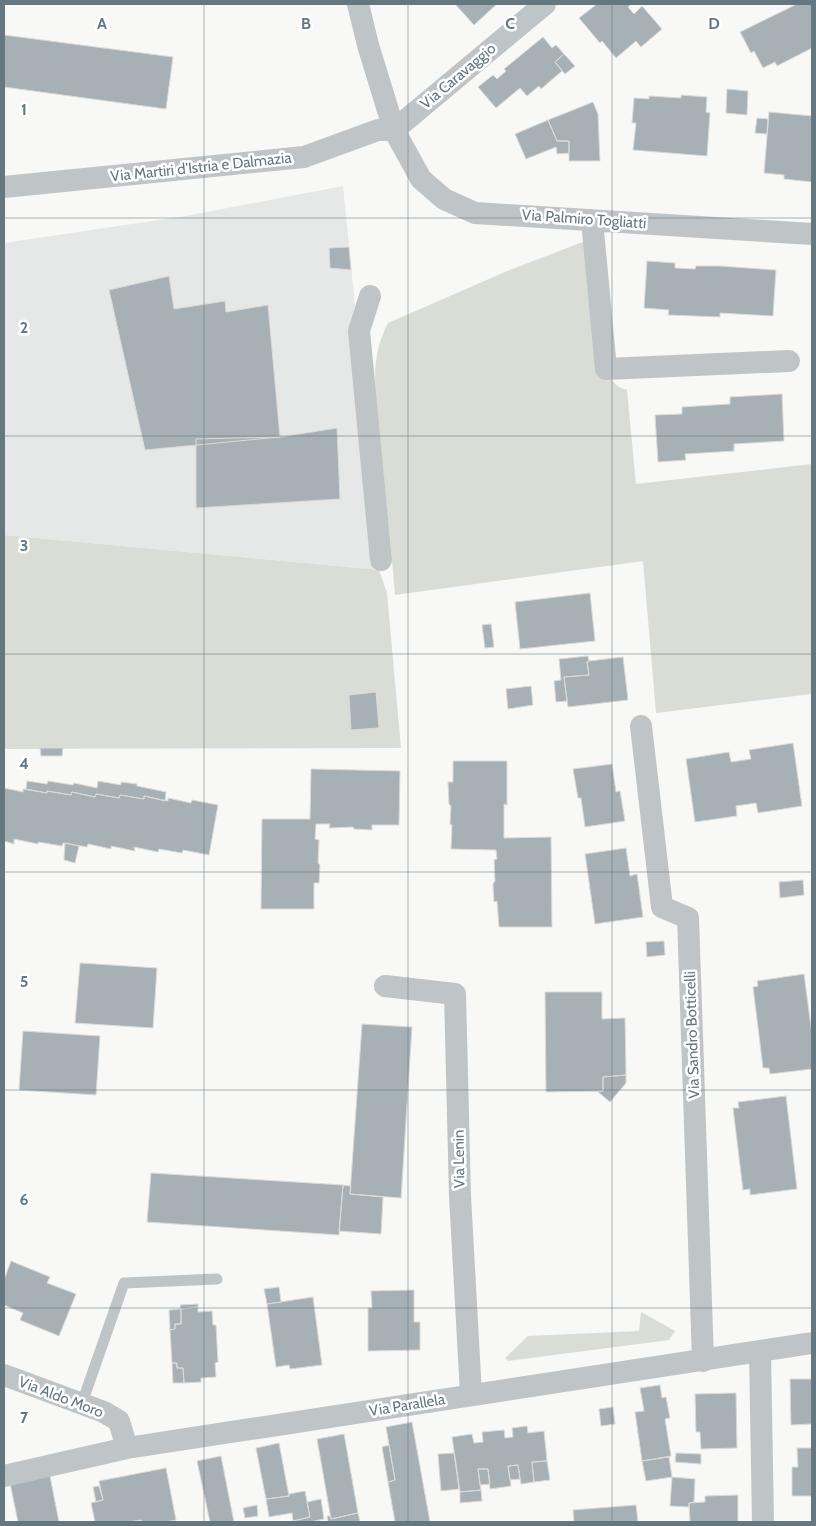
<svg xmlns="http://www.w3.org/2000/svg" width="816" height="1526" font-family="Cabin,sans-serif">
	<style>
		.built { fill: #e6e8e7 }
		.green { fill: #d9ddd5 }
		.building { fill: #a7b1b5; stroke: #dadad8 }
		.lines { fill: none; stroke-linecap: round; stroke-linejoin: round }
		.lane { stroke: #bfc5c7; stroke-width: 11 }
		.street { stroke: #bfc5c7; stroke-width: 22 }
		.grid { fill: none; stroke: #65777f; stroke-width: 1; stroke-opacity: 0.55 }
		.labels { text-anchor: middle; dominant-baseline: central; stroke-width: 5; stroke-linejoin: round; paint-order: stroke }
		.street-label { font-size: 15px; fill: #65777f; stroke: #fff }
		.grid-label { font-size: 16px; text-anchor: middle; font-weight: bold; fill: #65777f; stroke: #fff; stroke-width: 5; stroke-linejoin: round; paint-order: stroke }
	</style>
	<rect width="100%" height="100%" fill="#f8f8f6"/>
	<!-- built -->
	<path class="built" d="M343,186l12,120 -2,12 26,252 -375,-35v-292l182,-27z"/>
	<!-- green -->
	<path class="green" d="M585,241l24,134c5,9 8,12 18,15l9,94 176,-20v230l-156,19 -13,-152 -248,34c-4,-52 -10,-104 -15,-156 -2,-27 -8,-57 -3,-84 2,-12 6,-22 11,-32l117,-51z
		M4,535l375,35 8,23 14,155 -397,1z
		M641,1312l34,19 -6,9 -161,21 -3,-3 23,-22 111,-5z"/>
	<!-- building -->
	<path class="building" d="M455,4h42l-23,21z
		M597,4h34l-3,3 6,7 8,-8 20,23 -21,18 -5,-6 -20,17 -14,-17 -2,2 -21,-25z
		M797,4h14l1,2v42l-35,18 -2,-4 -12,6 -9,-17 -3,2 -11,-21z
		M4,35l169,22 -7,52 -162,-22z
		M543,37l9,11 4,-3 8,9 -9,8 7,9 -21,18 -2,-3 -12,10 -7,-8 -24,20 -18,-21 15,-12 4,4 9,-8 -2,-2z
		M564,54l11,12 -10,8 -10,-12z
		M727,89l21,2 -1,24 -21,-2z
		M681,95l26,2 -1,15 4,1 -3,43 -74,-6 3,-27h-4l2,-25 15,1v-3l32,2z
		M593,102l5,12 2,47h-31v-20h-12l-9,-21z
		M769,112l43,4v66l-28,-3v-4l-20,-2z
		M757,118l11,1 -1,15 -12,-1z
		M548,120l9,21h12v12l-12,1 -1,-7 -30,12 -11,-25z
		M349,247l2,23 -21,-2 -1,-20z
		M647,261l28,2v5l20,1 1,-3h24l56,4 -3,46 -53,-3v4l-52,-2 1,-5 -25,-2z
		M169,276l5,33 51,-8 1,11 42,-7 12,132 -135,13 -36,-160z
		M782,394l2,47 -50,3v7l-49,3 1,6 -28,2 -3,-47 27,-1v-7l48,-3v-7z
		M337,428l3,71 -144,9v-69l84,-2z
		M590,593l5,48 -75,8 -5,-47z
		M491,624l3,23 -9,1 -3,-23z
		M588,656l1,5 -2,1 2,13 -25,2 3,24 -11,1 -2,-21 7,-1 -2,-21z
		M623,657l5,43 -60,7 -4,-30 25,-2 -2,-13 2,-1z
		M531,686l2,19 -25,4 -2,-20z
		M376,692l3,36 -28,2 -2,-35z
		M793,743l9,63 -44,7 -2,-10 -20,3 1,10 -42,6 -9,-63 43,-7 2,10 20,-3 -2,-9z
		M40,748h23l-1,8h-21z
		M453,761h54v44l-3,-1v34l47,-1 1,90h-53l-2,-26 -3,1 -1,-18 2,-3 -1,-21 3,-1 -1,-9 -45,-1 1,-24 -2,-1 1,-18 -2,-2 -1,-22h5z
		M612,764l4,28 4,-1 5,30 -40,6 -4,-29h-3l-5,-29z
		M311,769l89,2 -1,54h-27v5l-18,-1 -1,-2 -24,1 1,-4h-14l-1,15 4,1 -1,23 2,2 -1,18h-5v26h-53l1,-90h48z
		M27,781l20,3 1,-3 25,4 1,-2 23,5 1,-7 23,4v-3l16,2v2l29,6 -1,9 -21,-5v3l-24,-4 -1,3 -23,-4 -1,3 -23,-5 -1,3 -24,-4v2l-21,-4z
		M4,788l19,4v-3l24,4v-2l24,4 1,-3 23,5 1,-3 23,4 1,-3 24,4v-3l24,5v-3l23,5 1,-3 26,5 -9,50 -26,-5 -1,3 -23,-4 -1,3 -24,-5 1,4 -24,-5v3l-23,-5 -1,3 -24,-4 -1,3 -24,-4v2l-24,-5v5l-10,-3z
		M65,843l14,3 -4,17 -11,-3z
		M626,848l4,28 7,-2 6,43 -48,7 -10,-70z
		M803,880l1,15 -24,3 -1,-16z
		M664,941l1,14 -18,2 -1,-15z
		M80,963l77,5 -4,60 -78,-5z
		M804,974l8,60v35l-42,5 -1,-6h-6l-10,-81 5,-1 -1,-5z
		M545,992h57v27l23,-1 1,57 -23,2v14l-57,1z
		M362,1024l50,3 -11,171 -51,-4z
		M23,1031l77,5 -4,59 -77,-5z
		M626,1075v8l-16,19 -13,-11h6v-14z
		M786,1096l11,93 -47,6v-6l-7,1 -10,-82h6l-1,-6z
		M151,1173l192,12 -4,50 -192,-13z
		M343,1185l8,1 -1,8 33,3 -2,37 -42,-3z
		M11,1261l39,16 -3,6 29,11 -17,42 -39,-16 3,-7 -19,-8v-25z
		M279,1287l2,15 -14,2 -3,-15z
		M414,1290v32h6v28l-52,1v-43h4l-1,-17z
		M313,1297l9,68 -32,4 -1,-4 -13,2 -9,-63z
		M198,1304v3l-17,2 -1,-4z
		M198,1307v5l14,-1 1,14h3l2,37 -3,1 1,14 -15,1v4l-17,1 -1,-15h-6v-5h-5l-2,-33 5,-1v-5h6v-15z
		M181,1309v15h-6v5l-5,1 -1,-20z
		M172,1363h5v5h6l1,15h-11z
		M790,1379h22v45l-21,1z
		M660,1385l2,13 4,-1 4,21 -5,1 6,37 -29,5 -7,-49 9,-1 -4,-23z
		M736,1393l1,55 -36,1 -1,-17h-4l-1,-38z
		M613,1407l2,17 -14,2 -2,-17z
		M412,1422l18,100h-35l-7,-40 7,-2 -9,-53z
		M527,1426l1,7 16,-2 3,30 -15,1 2,20 -13,2 -3,-19 -10,1 3,20 -21,3 -2,-20h-10l3,21 -21,2 -8,-55 20,-3 2,9 9,-1 -1,-10 22,-2 1,8 8,-1 -1,-9z
		M344,1434l14,79 -27,6 -14,-80z
		M279,1443l10,53 -23,3 -10,-51z
		M389,1445l6,35 -7,2 -6,-35z
		M797,1448h15v48h-20v-29h6z
		M454,1453l5,36 -18,2 -3,-37z
		M676,1453l25,1v10l-26,-2z
		M221,1456l6,31 7,35h-24l-13,-61z
		M669,1457l3,20 -26,4 -4,-20z
		M547,1461l3,19 -16,2 -2,-20z
		M518,1465l2,14 -10,1 -2,-14z
		M166,1468l10,52 -10,2h-24l-1,-2 -13,2h-33l-4,-19 12,-3 -4,-19z
		M478,1469h10l2,15 -10,1z
		M50,1476l9,46h-41l-8,-39z
		M672,1477l23,2 -1,23 -5,1v4l-19,-1z
		M99,1486l4,14 -7,2 -3,-15z
		M481,1490l1,11 -22,2v-11z
		M305,1491l5,26 -17,4 -1,-8 -23,4 -3,-18 23,-3v-2z
		M738,1495v27h-48l-1,-19 16,-1v-6z
		M321,1499l3,20 -14,3h-17v-1l17,-4 -3,-15z
		M257,1505l1,11 -13,2 -2,-10z
		M636,1505l2,17h-64l-1,-12z
		M358,1513l2,9h-32l-1,-6h3l1,3z"/>
	<g class="lines">
		<!-- lane -->
		<path class="lane" d="M82,1403l42,-120 93,-4"/>
		<!-- street -->
		<path class="street" d="M358,4l10,41 26,85 27,49 23,20 31,14 337,21
			M394,130l151,-126
			M4,187l300,-30 74,-27h16
			M592,220l14,149 183,-8
			M370,296l-11,35 22,229
			M641,726l21,181 26,11 15,443
			M385,986l70,8 5,202 11,198
			M760,1352l3,170
			M4,1375l100,37 15,9 8,27
			M4,1476l123,-28 685,-105"/>
	</g>
	<!-- grid -->
	<path class="grid" d="M204,4v1518M408,4v1518M612,4v1518M4,218h808M4,436h808M4,654h808M4,872h808M4,1090h808M4,1308h808"/>
	<g class="labels">
		<!-- street labels -->
		<g class="street-label">
			<text transform="translate(458 76) rotate(-40)">Via Caravaggio</text>
			<text transform="translate(201 167) rotate(-6)">Via Martiri d'Istria e Dalmazia</text>
			<text transform="translate(584 219) rotate(4)">Via Palmiro Togliatti</text>
			<text transform="translate(692 1035) rotate(-92)">Via Sandro Botticelli</text>
			<text transform="translate(459 1159) rotate(-91)">Via Lenin</text>
			<text transform="translate(61 1397) rotate(21)">Via Aldo Moro</text>
			<text transform="translate(407 1405) rotate(-9)">Via Parallela</text>
		</g>
	</g>
	<g class="grid-label">
		<text x="102" y="29">A</text>
		<text x="306" y="29">B</text>
		<text x="510" y="29">C</text>
		<text x="714" y="29">D</text>
		<text x="24" y="115">1</text>
		<text x="24" y="333">2</text>
		<text x="24" y="551">3</text>
		<text x="24" y="769">4</text>
		<text x="24" y="987">5</text>
		<text x="24" y="1205">6</text>
		<text x="24" y="1423">7</text>
	</g>
	<!-- border -->
	<rect width="816" height="1526" fill="none" stroke="#65777f" stroke-width="10"/>
</svg>
